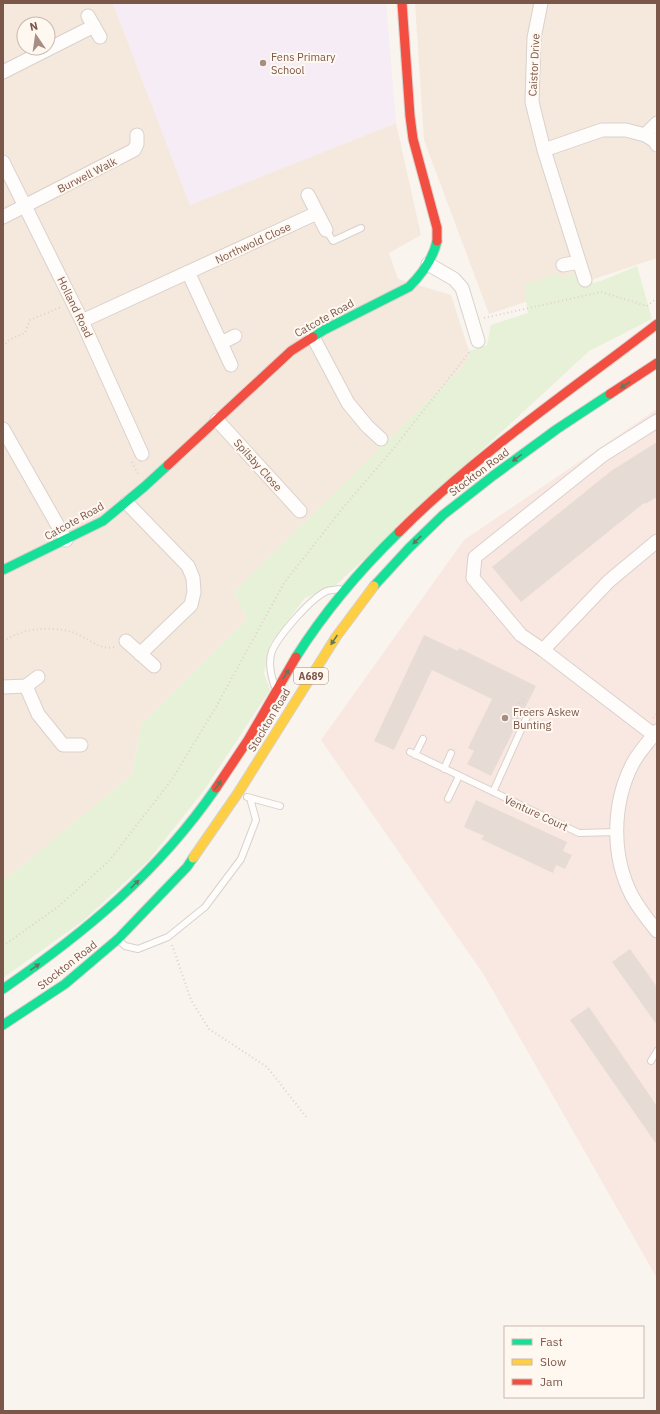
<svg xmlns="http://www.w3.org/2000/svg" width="660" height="1414" font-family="'IBM Plex Sans',sans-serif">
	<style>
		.residential { fill: #f5e9de; fill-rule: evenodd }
		.commercial { fill: #f9e8e1 }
		.education { fill: #f5ecf5 }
		.green { fill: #e7f1d7 }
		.building { fill: #e6dcd5 }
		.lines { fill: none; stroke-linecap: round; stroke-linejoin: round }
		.lane-casing { stroke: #d9d1cc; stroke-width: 8 }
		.street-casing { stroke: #d9d1cc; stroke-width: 15 }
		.fast-casing { stroke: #d9cfc9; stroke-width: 11 }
		.slow-casing { stroke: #d9cfc9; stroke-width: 11 }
		.jam-casing { stroke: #d9cfc9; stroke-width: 11 }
		.path { stroke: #dcd2ce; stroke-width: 2; stroke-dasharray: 1 3; stroke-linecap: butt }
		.lane { stroke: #fefdfc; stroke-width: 6 }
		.street { stroke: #fefdfc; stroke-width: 13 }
		.fast { stroke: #16e098; stroke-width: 9 }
		.slow { stroke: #ffcf43; stroke-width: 9 }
		.jam { stroke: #f24e42; stroke-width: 9 }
		.oneway { fill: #62795d }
		.poi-dot { fill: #a78e83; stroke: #fff8f1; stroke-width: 1.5 }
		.labels { text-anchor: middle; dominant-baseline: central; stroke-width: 4; stroke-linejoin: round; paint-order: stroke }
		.shield { fill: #fff8f1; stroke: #a3877b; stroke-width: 1 }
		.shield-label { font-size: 10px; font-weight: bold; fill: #7b5749 }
		.poi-label { font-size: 11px; fill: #7b5749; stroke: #fff8f1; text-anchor: start }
		.street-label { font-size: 11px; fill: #7b5749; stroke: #fff8f1 }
	</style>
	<rect width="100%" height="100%" fill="#f9f4ee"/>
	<!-- residential -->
	<path class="residential" d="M3,3h110l77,202 206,-82 25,112 -32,18 9,26 53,16 18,56 -1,10 -234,231 13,27 -106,106 -9,50 -129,106zM24,24h24v24h-24z
		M415,3h242v255l-168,56 -65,-174z"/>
	<!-- commercial -->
	<path class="commercial" d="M657,409v869l-173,-303 -163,-235 143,-200z"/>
	<!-- education -->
	<path class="education" d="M113,3h273l10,120 -206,82z"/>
	<!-- green -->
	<path class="green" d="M637,266l15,53 -63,32 -253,234 -31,13 -35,46 -6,29 6,17 -65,99 -57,72 -65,60 -80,57v-97l129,-106 9,-50 106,-106 -13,-27 234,-231 1,-10 18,-6 4,-20 37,-12 -4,-28 35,-12 2,5 14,-4 5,12 21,-5z"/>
	<!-- building -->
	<path class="building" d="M657,442v55l-12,7 -1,-1 -123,99 -29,-35 119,-96z
		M424,635l34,16 1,-3 77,38 -45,90 -24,-12 7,-13 -6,-3 24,-49 -60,-29 -38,80 -20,-9z
		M476,800l91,42 -4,9 9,4 -7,14 -9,-4 -3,8 -72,-34 3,-3 -20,-9z
		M630,949l27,38v38l-45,-63z
		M589,1007l68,99v39l-87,-125z"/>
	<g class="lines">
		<defs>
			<path id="lane" d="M326,230l7,11 28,-13
				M274,685c-3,-11 -6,-23 -2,-34 7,-16 39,-53 55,-60 3,-1 8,-1 12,-2
				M410,752l169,81 38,-1
				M415,755l8,-16
				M444,769l7,-16
				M493,792l36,-80
				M247,797l33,9
				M448,799l11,-23
				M120,941l5,5 13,3 30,-12 37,-30 36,-48 15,-39 -6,-22
				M651,1061l6,-10"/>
			<path id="street" d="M541,3l-7,35 -2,64 12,48 41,130
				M88,16l12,21
				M3,72l91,-46
				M645,135l12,-12
				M544,150l58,-20h24l19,5 10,6 2,4
				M3,162l79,159 60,133
				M308,195l18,35
				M3,217l131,-67 3,-6v-9
				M428,264l26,15 8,9 16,53
				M563,265l16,-3
				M188,272l43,93
				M82,321l235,-108
				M313,337l35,66 19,23 14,13
				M221,343l14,-7
				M217,420l83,91
				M3,429l63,111
				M127,503l61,63 5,12 1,14 -3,13 -51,49
				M126,641l28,25
				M543,650l66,-69 48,-40
				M26,686l12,-9
				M3,687l23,-1 12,28 25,31h18
				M657,731c-8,10 -18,21 -24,32 -21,40 -22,93 -1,133 7,13 16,24 25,35
				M654,735l-111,-85 -22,-15 -48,-57 2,-21 128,-102 54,-34"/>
			<path id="fast" d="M313,337l11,-7 85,-43c13,-13 24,-28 28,-46
				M3,570l100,-49 41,-34 24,-22
				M374,586l35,-38 34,-33 51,-40 63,-46 53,-35
				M296,657c29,-46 65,-88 103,-125
				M3,989c84,-58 155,-117 213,-201
				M3,1025l62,-41 53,-45 69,-72 6,-9"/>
			<path id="slow" d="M193,858l45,-65 98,-156 38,-51"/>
			<path id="jam" d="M402,3l8,113 3,23 24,89v13
				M610,394l47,-31
				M168,465l123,-114 22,-14
				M399,532c78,-78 171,-141 258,-208
				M216,788l32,-48 48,-83"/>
		</defs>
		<!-- lane casing -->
		<use href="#lane" class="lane-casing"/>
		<!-- street casing -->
		<use href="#street" class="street-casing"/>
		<!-- fast casing -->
		<use href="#fast" class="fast-casing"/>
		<!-- slow casing -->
		<use href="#slow" class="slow-casing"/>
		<!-- jam casing -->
		<use href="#jam" class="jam-casing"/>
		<!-- path -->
		<path class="path" d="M484,318l117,-26 46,14 10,-8
			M3,347l6,-7 16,-7 5,-13 31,-13
			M132,462l6,12
			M3,641c6,-3 11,-6 17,-8 16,-6 46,-6 61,3 12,6 20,14 34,11
			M519,703l3,1 2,-4 -4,-2
			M653,718l4,-5
			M172,945l19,55 18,29 58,38 40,51
			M3,946l56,-40 50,-45 64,-83 43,-71 68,-124 58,-74 52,-61 77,-98"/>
		<!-- lane -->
		<use href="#lane" class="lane"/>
		<!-- street -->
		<use href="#street" class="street"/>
		<!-- fast -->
		<use href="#fast" class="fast"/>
		<!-- slow -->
		<use href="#slow" class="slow"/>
		<!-- jam -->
		<use href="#jam" class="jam"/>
	</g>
	<!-- one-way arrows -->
	<defs><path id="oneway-solid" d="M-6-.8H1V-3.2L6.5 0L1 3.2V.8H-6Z"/></defs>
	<g class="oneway">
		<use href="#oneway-solid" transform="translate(625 385) rotate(147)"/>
		<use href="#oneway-solid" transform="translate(517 458) rotate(144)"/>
		<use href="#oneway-solid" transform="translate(417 540) rotate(136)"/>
		<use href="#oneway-solid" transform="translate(334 640) rotate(124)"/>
		<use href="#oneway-solid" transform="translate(286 674) rotate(-58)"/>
		<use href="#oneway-solid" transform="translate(218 785) rotate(-54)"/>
		<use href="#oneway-solid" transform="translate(135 884) rotate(-45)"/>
		<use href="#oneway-solid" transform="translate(35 967) rotate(-35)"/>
	</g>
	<!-- markers -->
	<g class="poi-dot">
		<circle cx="263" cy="63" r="4"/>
		<circle cx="505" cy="718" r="4"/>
	</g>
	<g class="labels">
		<!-- shield labels -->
		<rect class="shield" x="294" y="668" width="34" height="16" rx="3"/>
		<g class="shield-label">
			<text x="311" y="676">A689</text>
		</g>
		<!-- poi labels -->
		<g class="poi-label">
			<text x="271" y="57">Fens Primary<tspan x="271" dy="13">School</tspan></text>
			<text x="513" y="712">Freers Askew<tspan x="513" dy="13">Bunting</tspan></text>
		</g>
		<!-- street labels -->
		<g class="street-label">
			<text transform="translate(534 65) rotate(-87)">Caistor Drive</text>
			<text transform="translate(87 175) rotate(-27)">Burwell Walk</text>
			<text transform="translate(253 243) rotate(-25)">Northwold Close</text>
			<text transform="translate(75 307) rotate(64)">Holland Road</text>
			<text transform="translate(324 318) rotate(-29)">Catcote Road</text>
			<text transform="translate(258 465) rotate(48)">Spilsby Close</text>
			<text transform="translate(479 472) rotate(-37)">Stockton Road</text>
			<text transform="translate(74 521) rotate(-29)">Catcote Road</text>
			<text transform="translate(269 720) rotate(-59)">Stockton Road</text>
			<text transform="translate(536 813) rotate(25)">Venture Court</text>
			<text transform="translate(67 965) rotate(-38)">Stockton Road</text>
		</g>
	</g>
	<!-- border -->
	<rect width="660" height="1414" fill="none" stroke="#7b5749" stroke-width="8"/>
	<!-- legend -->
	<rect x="504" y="1326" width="140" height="72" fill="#fff8f1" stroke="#cab8ae"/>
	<rect x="512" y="1339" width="20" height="6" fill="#16e098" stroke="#cab8ae"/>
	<text x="540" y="1346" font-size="12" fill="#7b5749">Fast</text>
	<rect x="512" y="1359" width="20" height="6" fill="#ffcf43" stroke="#cab8ae"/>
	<text x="540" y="1366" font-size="12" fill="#7b5749">Slow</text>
	<rect x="512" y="1379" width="20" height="6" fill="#f24e42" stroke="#cab8ae"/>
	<text x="540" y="1386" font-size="12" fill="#7b5749">Jam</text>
	<!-- north arrow -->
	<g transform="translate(36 36) rotate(347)"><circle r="19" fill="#fff8f1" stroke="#cab8ae"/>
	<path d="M0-3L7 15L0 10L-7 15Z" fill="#a78e83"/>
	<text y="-6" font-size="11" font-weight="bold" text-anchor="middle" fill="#7b5749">N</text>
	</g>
</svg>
